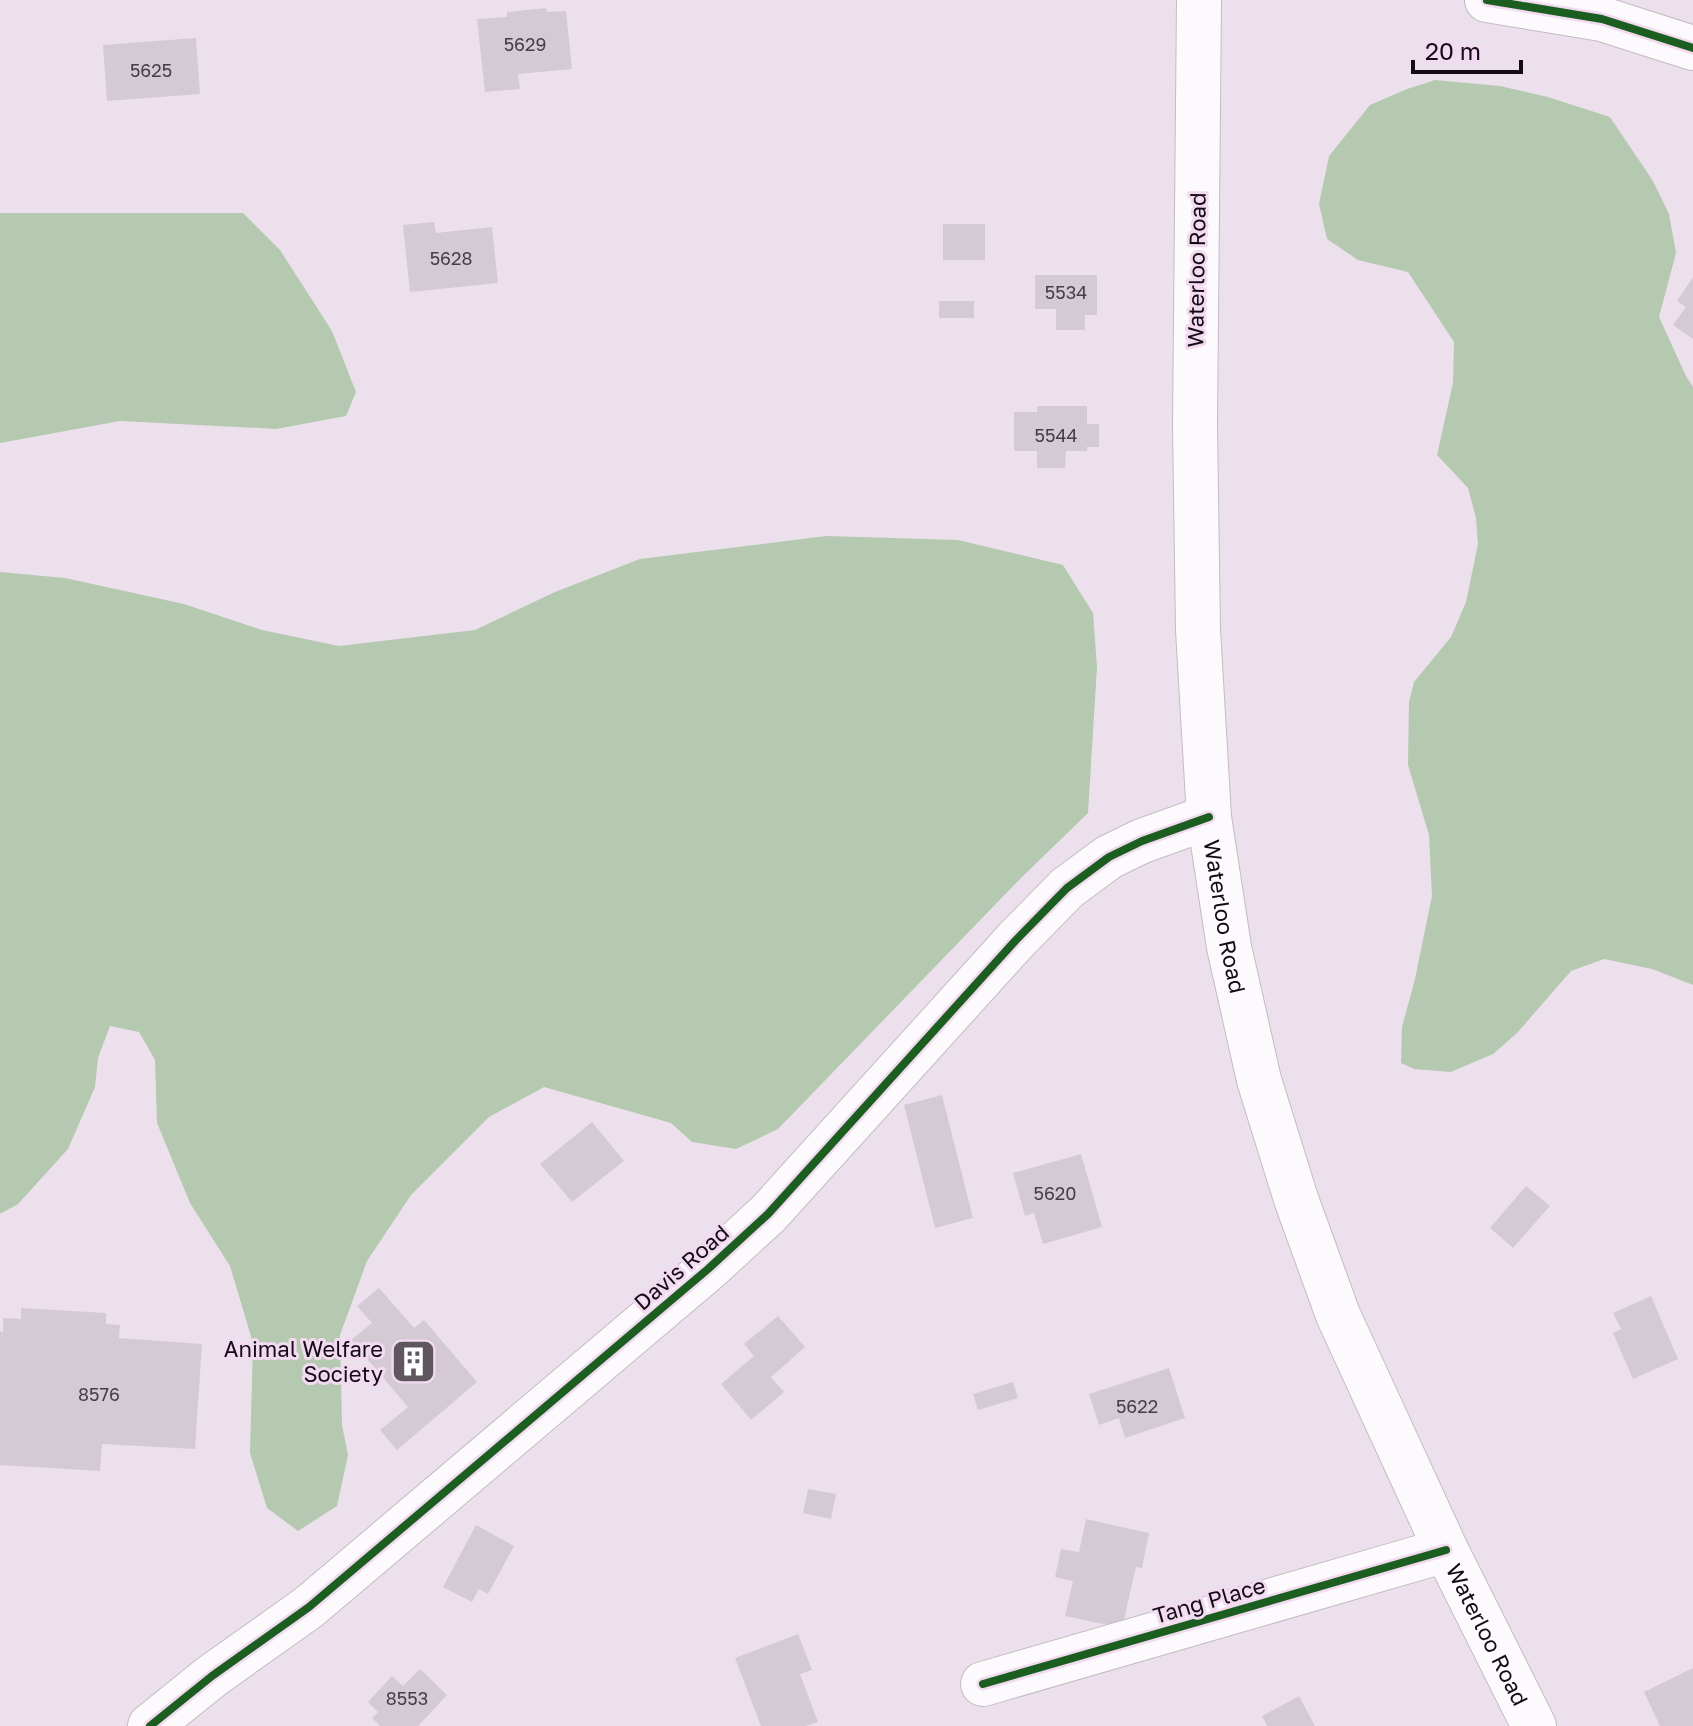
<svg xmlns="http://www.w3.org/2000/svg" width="1693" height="1726" font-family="'Golos Text',sans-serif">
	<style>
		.forest { fill: #b5c9b0 }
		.building { fill: #d4cad4 }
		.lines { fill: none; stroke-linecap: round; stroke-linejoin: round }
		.street-casing { stroke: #c4bbc4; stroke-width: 46 }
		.secondary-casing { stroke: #c4bbc4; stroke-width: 46 }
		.street { stroke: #fcfafc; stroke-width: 44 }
		.secondary { stroke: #fcfafc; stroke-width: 44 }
		.cycleway-casing { stroke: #f2daf1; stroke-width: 13 }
		.cycleway { stroke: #1b5e20; stroke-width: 8 }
		.labels { text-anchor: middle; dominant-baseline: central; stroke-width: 6; stroke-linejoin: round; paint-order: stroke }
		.number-label { font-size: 18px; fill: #463e46 }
		.street-label { font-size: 22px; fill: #140c14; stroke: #f2daf1 }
		.poi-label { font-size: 22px; fill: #140c14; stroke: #f2daf1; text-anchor: end }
	</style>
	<rect width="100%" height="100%" fill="#ece0ec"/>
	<!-- forest -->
	<path class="forest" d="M1435,80l65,6 48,11 62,20 43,64 16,33 7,39 -17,64 27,59 7,11v598l-41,-16 -48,-10 -33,12 -54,62 -24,21 -42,18 -37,-3 -13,-6 1,-36 13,-48 17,-83 -3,-61 -21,-70 1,-63 5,-20 37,-45 15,-35 12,-58 -2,-26 -8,-30 -31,-33 16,-72 1,-41 -46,-70 -50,-12 -31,-21 -8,-35 10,-48 41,-51 37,-16z
		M0,213h243l37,37 52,81 24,61 -10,24 -70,13 -156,-8 -120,22z
		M826,536l132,4 105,25 30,48 4,54 -9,146 -67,65 -243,251 -42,20 -44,-7 -21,-19 -127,-36 -55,30 -78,78 -44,66 -27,74 2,90 6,30 -11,51 -39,25 -31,-23 -17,-55 3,-110 -23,-77 -40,-63 -33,-80 -2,-63 -16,-28 -29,-6 -12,32 -3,29 -27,62 -50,55 -18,10v-642l65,6 119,26 78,26 77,16 136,-16 80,-38 85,-33z"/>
	<!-- building -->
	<path class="building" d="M546,8l1,4 19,-1 6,58 -54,5 2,15 -35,3 -8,-73 30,-2v-5z
		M196,38l4,56 -93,7 -4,-56z
		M434,222l2,11 56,-6 6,56 -88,9 -7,-67z
		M943,224h42v36h-42z
		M1035,275h62v40h-12v15h-29v-21h-21z
		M1693,277v62l-20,-14 13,-18 -9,-6z
		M939,301h35v17h-35z
		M1037,406h50v18h12v23h-12v4h-21l-1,17h-28v-17h-23v-39h23z
		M942,1095l31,123 -38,10 -31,-123z
		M592,1122l32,39 -52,41 -32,-38z
		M1081,1154l21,73 -59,17 -9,-31 -9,3 -12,-43z
		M1526,1186l24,20 -37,42 -23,-20z
		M379,1288l35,40 10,-8 53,62 -80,68 -17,-20 28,-23 -57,-67 21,-17 -15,-17z
		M1651,1296l27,63 -45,20 -20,-46 8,-4 -8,-16z
		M21,1308l85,5v11l14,1 -1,13 83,6 -7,105 -93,-5 -2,27 -100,-6v-134l3,1v-14l18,1z
		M778,1316l27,31 -34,30 13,15 -33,28 -30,-36 33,-28 -10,-12z
		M1169,1368l16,50 -60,20 -6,-20 -20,7 -10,-31z
		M1013,1382l5,16 -40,12 -5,-16z
		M808,1489l28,5 -5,25 -28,-6z
		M1086,1519l63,14 -7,35 -6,-1 -14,61 -57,-12 8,-35 -18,-4 6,-28 18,3z
		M476,1525l38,21 -26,48 -9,-5 -7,13 -29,-15z
		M798,1634l14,36 -12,4 18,48 -12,4h-45l-26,-68z
		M1693,1668v58h-33l-16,-34z
		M420,1669l27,26 -29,31h-38l-8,-8 6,-6 -10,-10 24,-26 11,10z
		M1299,1696l16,30h-48l-5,-10z"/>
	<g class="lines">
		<defs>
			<path id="street" d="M1487,0l115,19 91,29
				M983,1684l463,-134
				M150,1726l62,-50 97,-69 399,-338 60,-55 248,-274 51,-52 42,-31 33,-16 67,-24"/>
			<g id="secondary">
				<path id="s1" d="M1199,0l-4,425 3,205 11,187 20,130 30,133 37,119 42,116 108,235 88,176"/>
			</g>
		</defs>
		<!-- street casing -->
		<use href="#street" class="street-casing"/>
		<!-- secondary casing -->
		<use href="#secondary" class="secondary-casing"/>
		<!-- street -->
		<use href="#street" class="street"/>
		<!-- secondary -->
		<use href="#secondary" class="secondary"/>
		<defs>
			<path id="cycleway" d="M1487,0l115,19 91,29
				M983,1684l463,-134
				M150,1726l62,-50 97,-69 399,-338 60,-55 248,-274 51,-52 42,-31 33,-16 67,-24"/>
		</defs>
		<!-- cycleway casing -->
		<use href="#cycleway" class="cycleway-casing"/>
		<!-- cycleway -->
		<use href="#cycleway" class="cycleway"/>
	</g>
	<!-- icons -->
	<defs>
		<symbol id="building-square" viewBox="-11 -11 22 22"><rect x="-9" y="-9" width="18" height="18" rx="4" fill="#605660" stroke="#f2daf1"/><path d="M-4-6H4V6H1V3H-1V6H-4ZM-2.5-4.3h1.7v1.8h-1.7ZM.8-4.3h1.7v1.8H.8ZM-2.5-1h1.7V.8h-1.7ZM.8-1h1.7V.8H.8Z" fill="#fff"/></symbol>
	</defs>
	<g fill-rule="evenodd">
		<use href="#building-square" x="388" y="1336" width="51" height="51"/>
	</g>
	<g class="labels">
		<!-- number labels -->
		<g class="number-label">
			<text x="525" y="44">5629</text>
			<text x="151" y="70">5625</text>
			<text x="451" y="258">5628</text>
			<text x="1066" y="292">5534</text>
			<text x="1056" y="435">5544</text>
			<text x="1055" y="1193">5620</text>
			<text x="99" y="1394">8576</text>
			<text x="1137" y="1406">5622</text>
			<text x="407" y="1698">8553</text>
		</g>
		<!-- street labels -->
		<g class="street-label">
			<text transform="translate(1196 270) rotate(-89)">Waterloo Road</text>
			<text stroke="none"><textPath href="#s1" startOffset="918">Waterloo Road</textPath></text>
			<text transform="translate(681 1267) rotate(-41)">Davis Road</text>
			<text transform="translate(1209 1600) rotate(-16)">Tang Place</text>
			<text stroke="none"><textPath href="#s1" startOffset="1686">Waterloo Road</textPath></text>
		</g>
		<!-- poi labels -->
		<g class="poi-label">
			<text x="383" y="1348">Animal Welfare<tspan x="383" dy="25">Society</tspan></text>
		</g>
	</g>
	<!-- scale -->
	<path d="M1413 60v12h108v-12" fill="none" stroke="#140c14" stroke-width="4"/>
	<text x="1425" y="60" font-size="24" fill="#140c14" stroke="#f2daf1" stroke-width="6" paint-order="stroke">20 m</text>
</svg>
